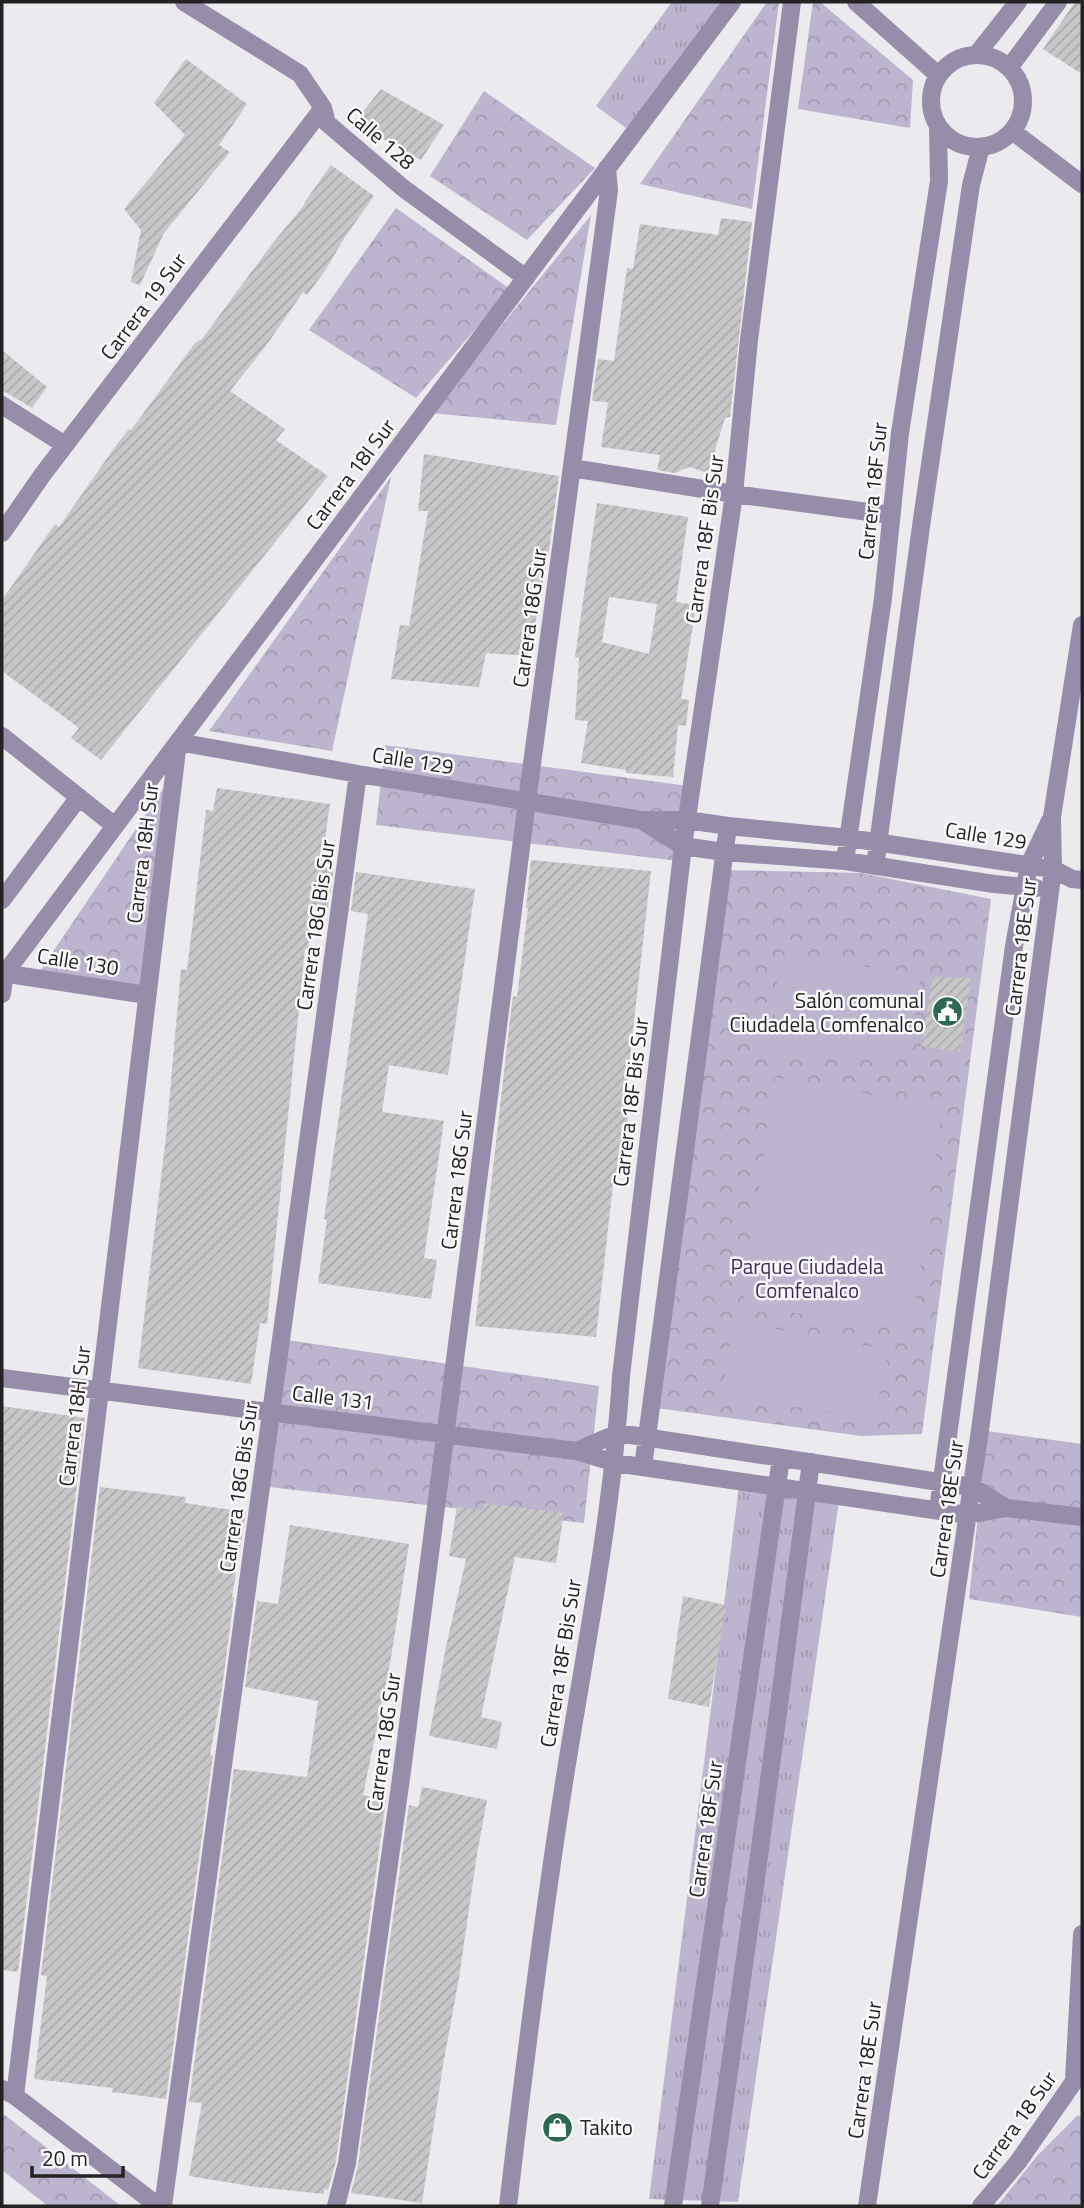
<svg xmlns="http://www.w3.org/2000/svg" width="1084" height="2208" font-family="'Titillium Web',sans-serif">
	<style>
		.grass { fill: url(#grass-tufts) }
		.forest { fill: url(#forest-crowns) }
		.pitch { fill: #bdb4cf }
		.building { fill: url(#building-hatch); fill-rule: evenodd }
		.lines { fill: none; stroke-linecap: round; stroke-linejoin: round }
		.minor { stroke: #978caa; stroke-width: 18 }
		.labels { text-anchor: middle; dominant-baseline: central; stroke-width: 5; stroke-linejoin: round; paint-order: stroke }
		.street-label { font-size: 21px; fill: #232324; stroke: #f9f8fb }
		.poi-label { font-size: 21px; fill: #232324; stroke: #f9f8fb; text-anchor: end }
		.park-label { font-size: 21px; fill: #3e2d56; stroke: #f9f8fb }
	</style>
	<defs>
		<pattern id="grass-tufts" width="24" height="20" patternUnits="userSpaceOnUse" patternTransform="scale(1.75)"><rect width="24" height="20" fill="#bdb4cf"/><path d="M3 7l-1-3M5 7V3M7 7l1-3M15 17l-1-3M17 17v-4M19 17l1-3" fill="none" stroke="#a29ab2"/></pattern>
		<pattern id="forest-crowns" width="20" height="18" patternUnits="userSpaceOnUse" patternTransform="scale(1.75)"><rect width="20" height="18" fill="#bdb4cf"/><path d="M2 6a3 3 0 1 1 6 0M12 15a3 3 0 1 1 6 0" fill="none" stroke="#a29ab2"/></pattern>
		<pattern id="building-hatch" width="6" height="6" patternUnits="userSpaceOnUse" patternTransform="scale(1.75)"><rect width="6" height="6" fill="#c7c6c9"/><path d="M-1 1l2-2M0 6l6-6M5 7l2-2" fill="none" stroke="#abaaac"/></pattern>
	</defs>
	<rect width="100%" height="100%" fill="#ebeaee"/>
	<!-- grass -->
	<path class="grass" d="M672,2h54l-96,129 -34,-25z
		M740,1478l100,16 -102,708 -89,-3z"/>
	<!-- forest -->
	<path class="forest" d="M767,2h12l-27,207 -112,-25z
		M813,2h7l93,78 -3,48 -112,-19z
		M484,91l111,77 -68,72 -97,-64z
		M396,208l114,81 -94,109 -107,-68z
		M591,215l-35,210 -125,-12z
		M391,477l-59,274 -123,-20z
		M385,745l303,41 -9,75 -303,-36z
		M167,783l-21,204 -106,-16z
		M725,870l136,3 130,26 -69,535 -61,2 -205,-28z
		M287,1340l312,46 -15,137 -315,-36z
		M987,1431l95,13v173l-113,-18z
		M2,2114l4,2 115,90h-73l-46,-36z
		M1078,2115l4,3v88h-85l40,-50z"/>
	<!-- pitch -->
	<path class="pitch" d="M779,957l142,16 -12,86 -137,-10z
		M775,1077l167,31 -30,220 -169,-22z
		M732,1321l156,29 -13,68 -152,-21z"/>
	<!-- building -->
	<path class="building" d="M1075,2h7v72l-39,-25z
		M186,59l61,45 -28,41 11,7 -66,81 -24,52 -9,-3 10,-52 -17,-21 61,-74 -31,-32z
		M381,89l63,36 -23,35 -67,-37z
		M331,165l43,31 -29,41 -20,34 -18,24 -4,-3 -35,51 -38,48 55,38 -9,11 52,36 -227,284 -30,-22 8,-10 -77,-57v-71l53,-76 4,3 58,-83 12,-15 2,1 64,-87 7,-4 70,-95 33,-40 -1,-1z
		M721,218l31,4 -22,195 -5,1 -17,55 -19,-6 -14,6 -18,-3 3,-15 -59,-8 7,-45 -16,-1 6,-42 16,2 13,-93 6,1 7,-45 78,11z
		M2,350l45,37 -15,21 -30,-18z
		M424,454l135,22 -10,74 -20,106 -43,-3 -7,34 -88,-8 9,-54 9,1 19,-115h-10z
		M597,503l91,14 -12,85 20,3 -15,94 8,1 -3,26 -8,-1 -5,52 -47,-4v-3l-45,-7 7,-42 -13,-1 4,-62 -4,-1zM609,597l48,7 -8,50 -47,-12z
		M217,788l113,16 -9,63 13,1 -6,40 -16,-2 -4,43h-3l-38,375 -7,-1 -9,61 -113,-16 28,-231 15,-168 6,1 19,-160 7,1z
		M531,860l120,11 -25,221 5,1 -10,83 -7,-1 -18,162 -121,-11 36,-315 2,-15 4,1 11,-89h-2z
		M356,872l119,17 -27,186 -59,-10 -7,47 62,9 -20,137 13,2 -6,39 -113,-16 9,-63 -3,-1 44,-305 -17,-3z
		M933,977l38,1 -11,74 -39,-6z
		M2,1406l83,12 -67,554 -16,-2z
		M100,1487l86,10 -1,6 61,9 -14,85h2l-13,99 -11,59h3l-47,344 -54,-7 1,-4 -79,-9 13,-103 -6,-1z
		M484,1503l80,10 -8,50 -41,-6 -34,160 21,5 -5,27 -68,-13 17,-89 20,-88 -17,-3 8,-50 25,4z
		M290,1525l119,19 -19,120 -27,131 23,5 -50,361 -8,29 -4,-1v5l-68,-7 -67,-11 13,-73 -13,-1 45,-333 73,8 11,-76 -73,-14 12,-86 21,3z
		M683,1596l43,9 -17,102 -41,-8z
		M422,1787l65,13 -10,54 -18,124 -16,87 -21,138 -71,-10 7,-28 51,-360 9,2z"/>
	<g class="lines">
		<!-- minor -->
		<path class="minor" d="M184,2l116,72 23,34 4,15 76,65 123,90
			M856,2l82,73
			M976,55l42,-53
			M931 101a46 46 0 1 1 92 0a46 46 0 1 1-92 0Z
			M1009,68l49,-66
			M1012,131l70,53
			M2,405l63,40
			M572,468l162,26 157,21
			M2,533l41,-59 280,-366
			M2,736l113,90
			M641,820l42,26 41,6 121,9 149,23 42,4
			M845,861l38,-263 17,-165 39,-252 -1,-55
			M875,866l47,-347 49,-334 10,-38
			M2,900l77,-103
			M2,973l145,22
			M2,994l3,-21 727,-971
			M2,1378l574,73 39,12 352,52 39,-7 76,9
			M576,1451l42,-18 354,54 34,21
			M643,1467l85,-641
			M938,1510l76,-564 15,-81 21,-44
			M1074,2080l8,-146
			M2,2089l13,7 143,110
			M15,2096l163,-1354 180,32 283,46h46l41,6 121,12 204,31 19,10 10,1
			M163,2206l195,-1432
			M336,2206l11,-43 55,-392 125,-970 77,-573 5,-38 -2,-22
			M508,2206c17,-146 35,-291 58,-436 21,-131 47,-262 55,-394l62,-530 51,-352 15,-154 43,-338
			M673,2206l108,-748
			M710,2206l44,-312 57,-432
			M867,2206l113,-776 73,-561 -1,-52 30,-192
			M981,2206l37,-44 64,-92"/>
	</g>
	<!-- icons -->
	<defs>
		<symbol id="civic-disc" viewBox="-11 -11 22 22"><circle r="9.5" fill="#2c6853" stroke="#f9f8fb"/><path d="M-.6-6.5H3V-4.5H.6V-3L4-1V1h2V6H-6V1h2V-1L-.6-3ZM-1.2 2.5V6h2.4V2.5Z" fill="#fff"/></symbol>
		<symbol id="shop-disc" viewBox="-11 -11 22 22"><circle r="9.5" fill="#2c6853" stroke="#f9f8fb"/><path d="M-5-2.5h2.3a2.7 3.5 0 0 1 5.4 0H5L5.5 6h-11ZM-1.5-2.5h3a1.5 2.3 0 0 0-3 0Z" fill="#fff"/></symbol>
	</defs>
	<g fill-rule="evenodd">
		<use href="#civic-disc" x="930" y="994" width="35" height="35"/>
		<use href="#shop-disc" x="540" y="2110" width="35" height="35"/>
	</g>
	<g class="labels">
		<!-- street labels -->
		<g class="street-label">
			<text transform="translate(381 138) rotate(41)">Calle 128</text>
			<text transform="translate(143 306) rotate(-53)">Carrera 19 Sur</text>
			<text transform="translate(350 474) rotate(-53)">Carrera 18I Sur</text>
			<text transform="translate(872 491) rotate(-84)">Carrera 18F Sur</text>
			<text transform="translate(704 539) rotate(-82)">Carrera 18F Bis Sur</text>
			<text transform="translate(529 618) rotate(-82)">Carrera 18G Sur</text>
			<text transform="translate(413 760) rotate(9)">Calle 129</text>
			<text transform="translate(986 835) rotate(9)">Calle 129</text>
			<text transform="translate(142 853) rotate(-83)">Carrera 18H Sur</text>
			<text transform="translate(315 925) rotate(-82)">Carrera 18G Bis Sur</text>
			<text transform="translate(1020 947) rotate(-83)">Carrera 18E Sur</text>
			<text transform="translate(78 961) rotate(9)">Calle 130</text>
			<text transform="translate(630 1102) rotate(-83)">Carrera 18F Bis Sur</text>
			<text transform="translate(456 1180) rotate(-83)">Carrera 18G Sur</text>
			<text transform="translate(333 1397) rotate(7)">Calle 131</text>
			<text transform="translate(74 1416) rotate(-83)">Carrera 18H Sur</text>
			<text transform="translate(238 1487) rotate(-82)">Carrera 18G Bis Sur</text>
			<text transform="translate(946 1509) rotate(-82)">Carrera 18E Sur</text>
			<text transform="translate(560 1663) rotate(-81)">Carrera 18F Bis Sur</text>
			<text transform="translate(383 1742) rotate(-82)">Carrera 18G Sur</text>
			<text transform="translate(705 1829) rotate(-82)">Carrera 18F Sur</text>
			<text transform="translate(864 2070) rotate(-82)">Carrera 18E Sur</text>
			<text transform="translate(1014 2125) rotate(-54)">Carrera 18 Sur</text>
		</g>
		<!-- poi labels -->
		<g class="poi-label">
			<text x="924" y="1000">Salón comunal<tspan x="924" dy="24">Ciudadela Comfenalco</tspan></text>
			<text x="580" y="2127" text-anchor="start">Takito</text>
		</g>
		<!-- park labels -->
		<g class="park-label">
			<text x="807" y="1266">Parque Ciudadela<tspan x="807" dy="24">Comfenalco</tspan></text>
		</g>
	</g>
	<!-- border -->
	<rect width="1084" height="2208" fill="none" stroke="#232324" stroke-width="7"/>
	<!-- scale -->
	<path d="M32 2166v10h91v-10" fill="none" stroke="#232324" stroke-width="3.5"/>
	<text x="42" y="2166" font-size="21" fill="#232324" stroke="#f9f8fb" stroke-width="5" paint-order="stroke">20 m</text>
</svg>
